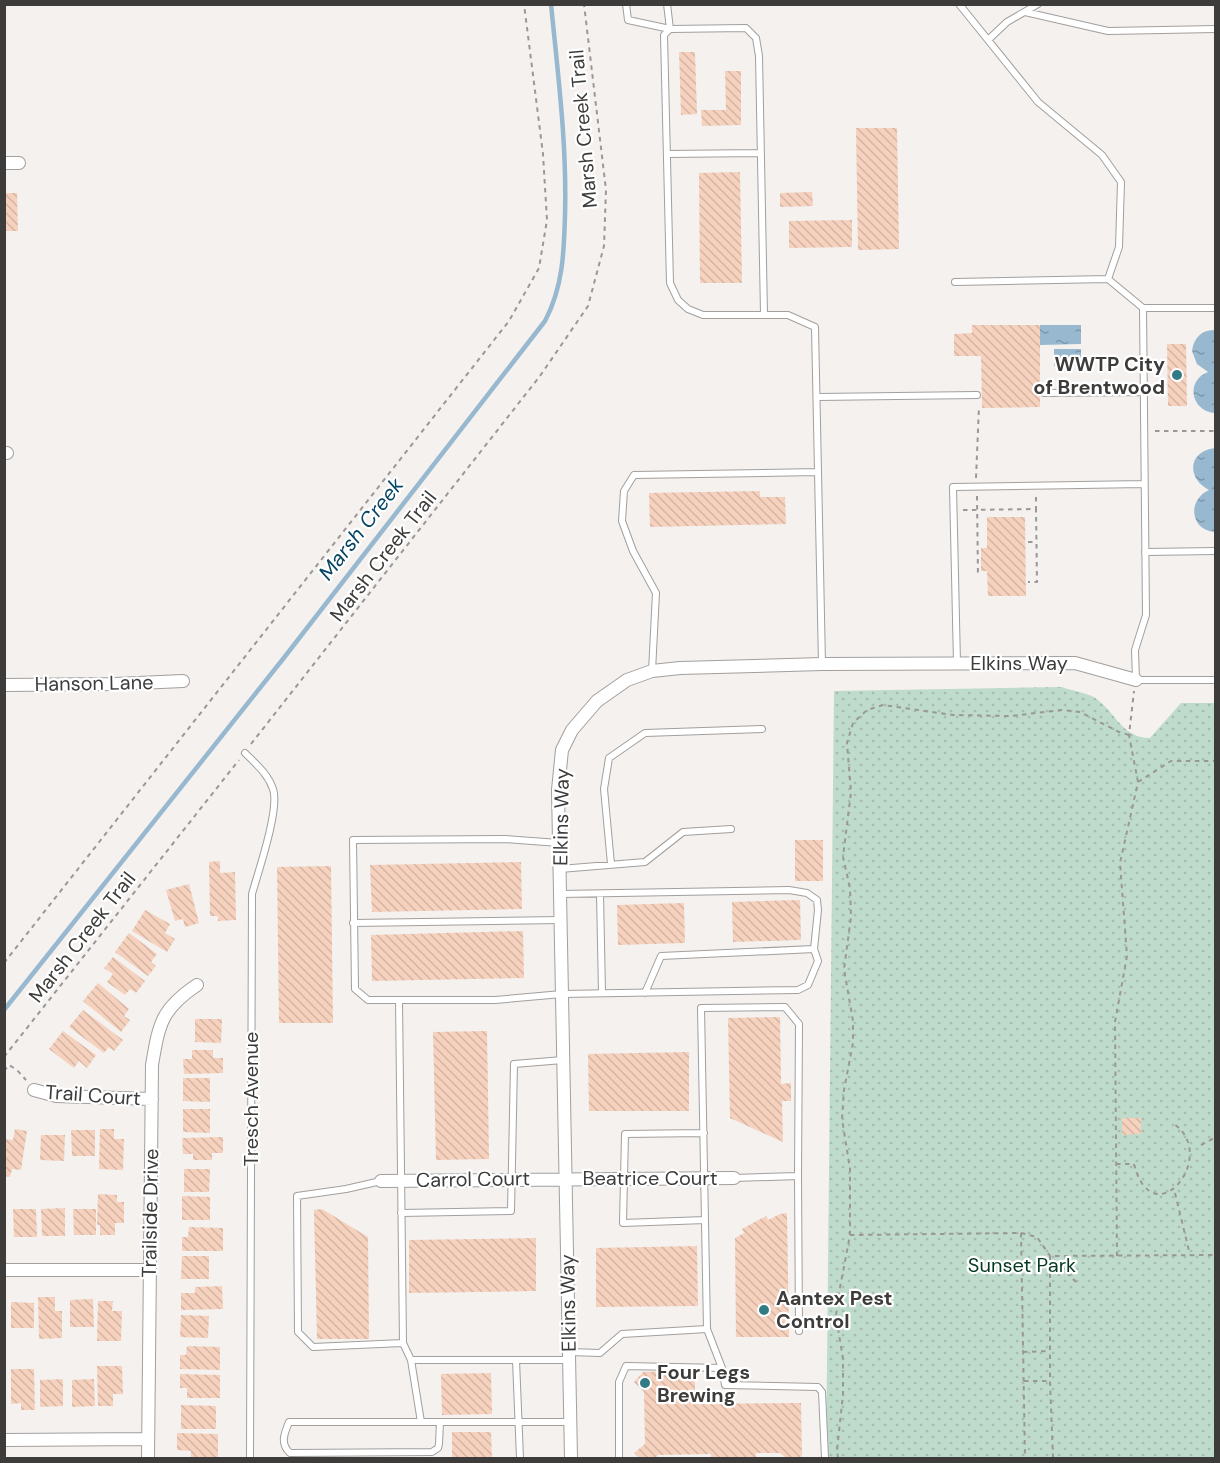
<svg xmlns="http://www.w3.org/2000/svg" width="1220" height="1463" font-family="'DM Sans',sans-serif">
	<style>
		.park { fill: url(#park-dots) }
		.water { fill: url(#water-ripples) }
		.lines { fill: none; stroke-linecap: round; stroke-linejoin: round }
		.stream { stroke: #97b8cf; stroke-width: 4.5 }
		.building { fill: url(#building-back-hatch) }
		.lane-casing { stroke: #a29f9d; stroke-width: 8 }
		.street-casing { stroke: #a29f9d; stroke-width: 14 }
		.path { stroke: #9a9897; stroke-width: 2; stroke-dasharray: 4.5 4.5; stroke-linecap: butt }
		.lane { stroke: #fff; stroke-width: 6 }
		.street { stroke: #fff; stroke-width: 12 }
		.poi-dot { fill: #337b84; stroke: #fff; stroke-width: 2 }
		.labels { text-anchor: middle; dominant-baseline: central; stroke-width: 4.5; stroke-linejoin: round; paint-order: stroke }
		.street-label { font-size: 20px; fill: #3d3c3b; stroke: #fff }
		.poi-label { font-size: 20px; font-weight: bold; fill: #3d3c3b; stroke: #fff; text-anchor: start }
		.park-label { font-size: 20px; fill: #063823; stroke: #fff }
		.water-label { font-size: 21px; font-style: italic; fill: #064464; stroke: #fff }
	</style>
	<defs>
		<pattern id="park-dots" width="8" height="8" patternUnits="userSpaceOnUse" patternTransform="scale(1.5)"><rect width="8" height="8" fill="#bfdbcb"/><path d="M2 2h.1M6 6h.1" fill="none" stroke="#a5bdaf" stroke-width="1.8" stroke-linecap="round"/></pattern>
		<pattern id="water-ripples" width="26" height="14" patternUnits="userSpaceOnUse" patternTransform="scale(1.5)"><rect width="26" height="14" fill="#97b8cf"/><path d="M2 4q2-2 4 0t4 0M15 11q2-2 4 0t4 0" fill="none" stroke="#7c97a9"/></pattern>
		<pattern id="building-back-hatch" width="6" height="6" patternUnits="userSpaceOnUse" patternTransform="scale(1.5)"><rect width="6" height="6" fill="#f6d2be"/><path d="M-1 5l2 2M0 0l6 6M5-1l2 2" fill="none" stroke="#d4b5a4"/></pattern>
	</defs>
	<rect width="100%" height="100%" fill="#f4f1ef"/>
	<!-- park -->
	<path class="park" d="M1062,687c10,4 28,6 36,13 18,14 25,38 52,38l31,-35h34v755h-389l8,-767z"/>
	<!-- water -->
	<path class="water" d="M1040,325h41v19l-41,1z
		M1215,330h1l-1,83c-24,-2 -30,-32 -7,-41l-11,-8 -5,-13c2,-14 10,-21 23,-21z
		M1054,349h27v16l-27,1z
		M1215,448h1l-1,84c-25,-2 -28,-32 -6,-42 -23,-12 -21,-39 6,-42z"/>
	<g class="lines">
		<!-- stream -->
		<path class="stream" d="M4,1010l279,-351 262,-338c18,-34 19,-69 20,-106 2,-71 -7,-140 -14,-211"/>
	</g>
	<!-- building -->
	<path class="building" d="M679,52h16l2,62 -16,1z
		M725,71h16v54l-39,1 -1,-16h25z
		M856,128h41l2,121 -41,1z
		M740,172l2,111h-42l-1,-110z
		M812,192l1,14 -33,1v-14z
		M4,193h13l1,38h-14z
		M852,220v27l-63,1v-27z
		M972,325h68v82l-58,1 -1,-52h-27v-22l18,-1z
		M1167,344h19l1,62h-19z
		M760,491v6h25l1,27 -136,3 -1,-34z
		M987,517h38l1,79h-38l-1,-25h-6v-23h6z
		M795,840h28v41h-28z
		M220,861v12l15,-1 1,48 -18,1v-5h-8l-1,-54z
		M521,862l1,47 -150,3 -2,-47z
		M331,866l2,157h-54l-2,-156z
		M189,884l10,39 -14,4 -2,-8 -8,2 -9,-31z
		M800,900l1,40 -68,2 -1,-40z
		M684,903l1,40 -67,2 -1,-40z
		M145,910l25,14 -5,9 10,6 -8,13 -35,-21z
		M523,931l1,47 -152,3 -1,-46z
		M129,933l28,21 -6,8 5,4 -8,10 -33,-24z
		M113,957l32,24 -9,12 -6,-4 -5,6 -18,-13 6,-8 -9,-6z
		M98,983l31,26 -5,7 6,4 -9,12 -38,-31z
		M83,1010l40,30 -9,11 -5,-4 -5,6 -35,-26z
		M780,1017l1,67 10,-1v18h-9l1,41 -53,-24 -2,-100z
		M195,1019h27l-1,24 -26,-1z
		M63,1031l33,24 -9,13 -8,-7 -5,7 -25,-19z
		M487,1031l2,128 -53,1 -3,-128z
		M192,1050h21v8h10v15l-39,1 -1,-15h9z
		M689,1052v59h-100l-1,-57z
		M183,1078h27v24l-27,-1z
		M183,1109h27v24l-27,-1z
		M1122,1118h19v16l-19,1z
		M15,1129l12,2 -6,39 -9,-1 -2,8 -6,-1v-37l9,1z
		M100,1129h14v10h10l-1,31 -24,-1z
		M71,1130h24v26h-23z
		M41,1135h24l-1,26 -24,-1z
		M223,1137v16h-11v7h-19v-6h-10l-1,-16z
		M184,1169h26l-1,23h-25z
		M98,1194l19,1v7h7v21h-9v12h-15v-10h-3z
		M182,1196l28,1v23h-28z
		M65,1208v28h-23l-1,-27z
		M13,1209h23l1,28h-23z
		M73,1209h23v26h-22z
		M322,1209l46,28 1,102h-52l-3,-129z
		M787,1213l2,124h-53l-1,-99 9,-5 -2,-4 24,-13 2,4 12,-6z
		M189,1227l34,1v23h-41v-14h6z
		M536,1238v53l-127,2v-53z
		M697,1246l1,60 -102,1v-59z
		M182,1256h27v23h-28z
		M222,1286l1,23 -42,1v-17h14v-6z
		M38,1297h17v14h7v27l-23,1z
		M93,1299l1,28h-24v-27z
		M98,1301h15l-1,10h10l-1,30h-24z
		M11,1302l23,1v25h-23z
		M181,1315l28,1 -1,22 -28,-1z
		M187,1346l33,1v23l-40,-1v-14h6z
		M97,1366h25l1,28h-10v12h-15z
		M11,1369h23l1,41h-14v-7l-10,1z
		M695,1371v33l106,-1 1,52 -3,3h-13l-6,-5h-24v5h-45v-4l-53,1 -3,3h-15l-6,-5 11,-9 -1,-52 -10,-10 9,-10z
		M491,1373l1,41 -50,1 -1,-41z
		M180,1374l40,1v23h-33v-10h-7z
		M63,1379v27l-23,1v-27z
		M94,1379l1,27 -23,1v-27z
		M181,1405l35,1v23h-35z
		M452,1432h39l1,26h-40z
		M177,1433l41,1v23h-27v-6l-14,-1z"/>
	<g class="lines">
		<defs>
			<path id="lane" d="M626,4l2,16 42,9 -3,-25
				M959,4l79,98 64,53 19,27 -2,65 -11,32
				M1025,12l83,19 108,-2
				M988,40l19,-18 31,-18
				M667,154l93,-1
				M955,282l153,-3 35,29h73
				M1143,308l3,307 -11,35 1,30h80
				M764,314l-5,-258 -3,-18 -10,-10 -76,1 -6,6 6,248 8,17 10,9 15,6h85l27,12 7,337
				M1044,393l99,-1
				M817,397l160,-2
				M1145,552l71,-1
				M957,663l-4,-176 191,-3
				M652,671l4,-78 -23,-42 -11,-30 2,-30 10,-16 184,-3
				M245,753c11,11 23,21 28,36 7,20 -15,83 -21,105l-2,564
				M559,843l-54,-4 -152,1 2,149 13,11h127l67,-6 236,-4 10,-5 10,-24 -4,-12 4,-39 -1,-10 -10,-7 -18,-3 -229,4
				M611,864l-7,-75 5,-31 36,-25 117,-4
				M560,869l85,-7 38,-30 48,-3
				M600,894l2,99
				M353,923l207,-3
				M645,993l16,-37 153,-7
				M399,1000l4,343 8,17
				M704,1133l-79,1 -2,89 82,-3
				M798,1176l1,155
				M381,1181l-35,8 -49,7 1,136 15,15 90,-4
				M401,1213l110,-2 3,-147 49,-4
				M707,1329l15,39 3,17 93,2 4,5 3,66
				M569,1352l31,1 22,-19 85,-5 -6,-321 84,-1 14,17 -1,152 -64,2
				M516,1360l4,98
				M421,1422l-10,-62h158
				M440,1422l-1,22 -1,4 -6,4 -142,1c-10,-9 -6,-19 -1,-31h281
				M619,1458v-76l7,-16 96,2"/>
			<path id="street" d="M4,163h15
				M4,453h3
				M4,685l112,-1 67,-3
				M34,1090l22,6 96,3
				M381,1181l353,-3
				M4,1270h146
				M4,1440l144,-1
				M148,1458l4,-393c7,-41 9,-56 45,-80
				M571,1458l-13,-668 4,-40 10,-20 25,-29 30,-21 25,-9 28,-3 142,-4 253,-1 61,17"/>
		</defs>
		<!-- lane casing -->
		<use href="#lane" class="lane-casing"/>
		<!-- street casing -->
		<use href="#street" class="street-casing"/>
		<!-- path -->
		<path class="path" d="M1155,431h61
			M976,478l3,-72
			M977,496l1,81
			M1036,497v12
			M963,510l73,-1 1,73h-9
			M1028,542h8
			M251,744l289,-368 48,-70 16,-60 2,-56 -22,-186
			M1138,782l33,-21h45
			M4,963l505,-642 30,-53 8,-48 -4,-66 -19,-150
			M4,1057l235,-297
			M4,1071l5,-6 8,5 9,10
			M1201,1145l15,-8
			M1116,1164h18c19,74 86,-8 40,-40
			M1175,1193l15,62
			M1021,1233l4,225
			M850,1235l171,-2 16,4 13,19 26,26
			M1117,1256l-2,-234 12,-66 -7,-93 18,-81 -9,-47 5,-44
			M1023,1352l26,-1
			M1024,1381h26
			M838,1458l-1,-8 6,-55v-36l-7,-43 2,-18 12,-63v-66l-8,-50 2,-29 9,-47v-22l-9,-52 7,-52 -1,-29 -7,-31 8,-65 -4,-49 6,-20 14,-13 16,-5 70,10 58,1 50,-6 19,2 39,20 10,3
			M1053,1458l-3,-77v-125l166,-1"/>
		<!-- lane -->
		<use href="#lane" class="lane"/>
		<!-- street -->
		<use href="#street" class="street"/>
	</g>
	<!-- markers -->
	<g class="poi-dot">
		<circle cx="1177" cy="375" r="6"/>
		<circle cx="764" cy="1310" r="6"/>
		<circle cx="645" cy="1383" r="6"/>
	</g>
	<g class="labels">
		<!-- street labels -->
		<g class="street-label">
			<text transform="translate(583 129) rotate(-95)">Marsh Creek Trail</text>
			<text transform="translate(383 556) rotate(-52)">Marsh Creek Trail</text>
			<text x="1019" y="663">Elkins Way</text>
			<text transform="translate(94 683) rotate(-1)">Hanson Lane</text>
			<text transform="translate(561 817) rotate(-89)">Elkins Way</text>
			<text transform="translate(82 937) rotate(-52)">Marsh Creek Trail</text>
			<text transform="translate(93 1095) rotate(4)">Trail Court</text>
			<text transform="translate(251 1099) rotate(-90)">Tresch Avenue</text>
			<text x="650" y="1178">Beatrice Court</text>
			<text transform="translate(473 1179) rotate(-1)">Carrol Court</text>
			<text transform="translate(150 1213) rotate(-89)">Trailside Drive</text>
			<text transform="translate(568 1303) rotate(-91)">Elkins Way</text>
		</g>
		<!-- poi labels -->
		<g class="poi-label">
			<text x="1165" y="364" text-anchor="end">WWTP City<tspan x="1165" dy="23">of Brentwood</tspan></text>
			<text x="776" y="1298">Aantex Pest<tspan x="776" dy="23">Control</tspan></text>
			<text x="657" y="1372">Four Legs<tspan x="657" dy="23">Brewing</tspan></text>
		</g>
		<!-- park labels -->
		<g class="park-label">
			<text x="1022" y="1265">Sunset Park</text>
		</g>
		<!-- water labels -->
		<g class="water-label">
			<text transform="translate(361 529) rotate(-52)">Marsh Creek</text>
		</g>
	</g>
	<!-- border -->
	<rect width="1220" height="1463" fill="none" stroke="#3d3c3b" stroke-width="12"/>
</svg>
